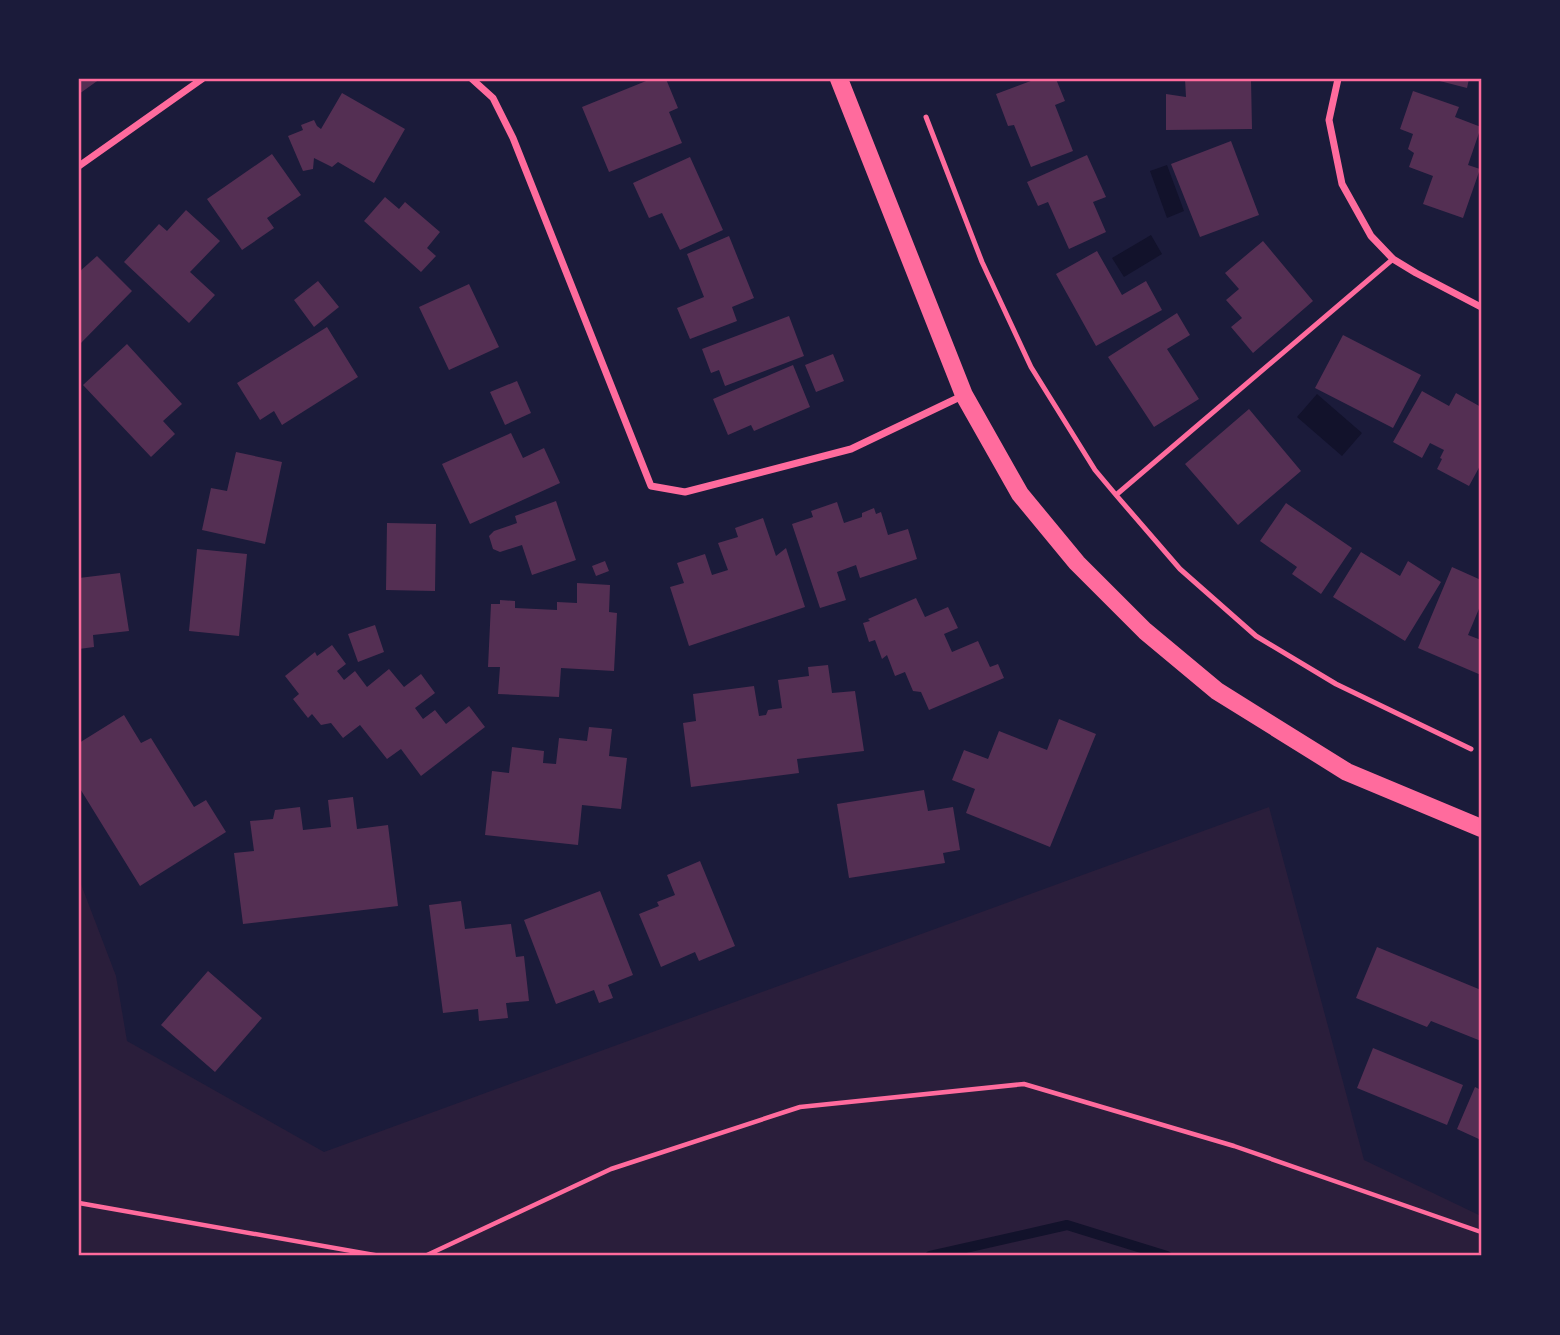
<svg xmlns="http://www.w3.org/2000/svg" width="1560" height="1335" font-family="'PT Sans',sans-serif">
	<style>
		.green { fill: #2a1e3b }
		.water { fill: #12122b }
		.lines { fill: none; stroke-linecap: round; stroke-linejoin: round }
		.stream { stroke: #12122b; stroke-width: 10 }
		.building { fill: #542f53 }
		.path { stroke: #ff6b9d; stroke-width: 4.5 }
		.service { stroke: #ff6b9d; stroke-width: 5 }
		.minor { stroke: #ff6b9d; stroke-width: 7 }
		.primary { stroke: #ff6b9d; stroke-width: 18 }
		.neatline { fill: none; stroke: #ff6b9d; stroke-width: 2.5 }
	</style>
	<rect width="100%" height="100%" fill="#1b1b3a"/>
	<!-- green -->
	<path class="green" d="M1269,807l95,353 117,56v40h-1402v-377l37,97 11,65 197,111z"/>
	<!-- water -->
	<path class="water" d="M1167,165l17,46 -17,7 -17,-47z
		M1151,235l11,19 -38,23 -12,-19z
		M1317,394l45,39 -20,23 -45,-39z"/>
	<g class="lines">
		<!-- stream -->
		<path class="stream" d="M930,1256l137,-31 100,31"/>
	</g>
	<!-- building -->
	<path class="building" d="M79,79h21l-21,15z
		M651,79h15l12,29 -9,4 13,31 -73,29 -27,-65z
		M1036,79h20l9,22 -10,4 18,46 -42,16 -17,-42 -6,1 -12,-32z
		M1185,79h66l1,50 -86,1v-36l20,3z
		M1432,79h37l-2,9z
		M1413,91l46,16 -4,10 26,10 -13,38 12,4 -17,49 -40,-14 10,-28 -24,-9 5,-14 -6,-4 5,-15 -13,-5z
		M342,93l63,36 -31,54 -36,-21 -6,5 -18,-9 -1,11 -10,2 -15,-35 15,-6 -2,-5 13,-5 3,6 4,3z
		M1231,141l28,74 -59,22 -29,-73z
		M272,154l29,41 -34,23 7,10 -32,22 -35,-51z
		M1087,155l19,42 -13,5 13,30 -37,17 -21,-47 -10,4 -11,-24z
		M690,157l33,73 -43,20 -18,-37 -13,5 -16,-35z
		M385,197l14,12 6,-7 35,30 -13,16 9,8 -15,16 -57,-51z
		M186,210l34,31 -30,31 25,23 -26,28 -65,-61 35,-38 8,7z
		M729,236l25,62 -22,9 5,14 -47,18 -13,-31 27,-11 -17,-43z
		M1263,241l50,60 -60,52 -22,-26 11,-9 -16,-18 13,-11 -14,-16z
		M1097,251l25,44 24,-14 16,29 -66,36 -40,-72z
		M97,256l35,35 -53,54v-73z
		M318,281l21,26 -25,20 -20,-27z
		M469,284l30,63 -50,23 -30,-63z
		M1177,313l13,22 -23,14 32,50 -45,28 -46,-70z
		M789,316l15,40 -79,30 -6,-16 -8,3 -9,-24z
		M327,327l31,50 -76,48 -8,-14 -14,9 -23,-37z
		M1343,335l78,40 -28,53 -78,-40z
		M127,344l55,60 -19,17 12,13 -24,23 -68,-72z
		M833,354l11,27 -28,11 -11,-27z
		M793,365l17,42 -56,24 -3,-6 -23,10 -15,-36z
		M517,381l14,32 -26,12 -15,-33z
		M1422,391l27,15 7,-13 25,14v57l-12,22 -32,-17 5,-10 -2,-1 4,-8 -14,-7 -8,15 -29,-16z
		M1249,409l52,62 -63,54 -53,-61z
		M511,433l12,25 21,-10 16,35 -90,41 -28,-60z
		M236,452l46,10 -17,82 -63,-14 9,-42 16,3z
		M556,501l20,59 -44,15 -10,-30 -22,7 -7,-3 -4,-13 5,-5 23,-8 -2,-7z
		M837,502l7,21 18,-6v-4l12,-5 2,6 5,-2 7,23 20,-6 9,30 -57,19 -4,-13 -19,7 9,28 -26,8 -28,-84 21,-7 -2,-6z
		M1286,503l66,45 -31,46 -29,-20 5,-7 -37,-26z
		M763,518l13,38 10,-8 19,59 -116,39 -19,-59 14,-4 -7,-20 28,-9 7,21 16,-5 -10,-27 20,-6 -3,-9z
		M387,523l49,1 -1,67 -49,-1z
		M197,549l50,5 -8,82 -50,-5z
		M1361,552l39,24 8,-15 33,21 -36,59 -72,-44z
		M605,561l4,10 -13,5 -4,-10z
		M1452,567l29,13v24l-13,31 13,5v35l-63,-27z
		M120,573l9,58 -36,4 1,12 -15,2v-71z
		M577,583l33,2 -1,27 8,1 -3,58 -53,-3 -2,29 -61,-3 2,-27h-12l3,-63h9v-4l15,1v7l42,2v-8l20,1z
		M916,598l9,19 23,-10 10,21 -14,6 8,18 26,-11 12,26 8,-3 6,14 -75,32 -8,-18 -8,-1 -8,-19 -10,4 -8,-21 -5,4 -7,-19 -6,2 -6,-19 7,-2 -2,-2z
		M375,625l9,27 -26,10 -10,-28z
		M332,645l14,19 -9,7 7,9 11,-9 12,16 22,-18 15,18 17,-13 14,19 -20,15 8,11 12,-9 11,14 23,-18 16,21 -64,49 -20,-27 -14,10 -27,-34 -17,13 -12,-15 -10,2 -9,-11 -4,4 -15,-19 6,-5 -14,-18 30,-24 2,4z
		M828,665l4,28 23,-2 9,60 -67,8 2,14 -108,14 -8,-64 13,-2 -3,-27 61,-8 5,30 7,-1 2,-5 14,-2 -4,-28 31,-4 -1,-9z
		M124,715l17,28 10,-5 43,69 12,-7 20,32 -86,54 -61,-99v-44z
		M1059,719l37,15 -46,113 -84,-34 9,-24 -23,-9 12,-30 24,9 11,-28 48,19z
		M589,727l23,2 -3,27 18,2 -6,51 -39,-4 -4,40 -93,-10 7,-64 17,2 3,-26 32,4 -1,12 13,1 3,-26 28,3z
		M924,790l4,21 25,-4 7,43 -17,3 2,10 -96,15 -12,-74z
		M353,797l4,32 31,-4 10,81 -155,18 -9,-71 20,-2 -4,-30 23,-2 2,-9 25,-3 3,23 28,-3 -3,-27z
		M700,861l35,85 -36,15 -4,-9 -34,15 -22,-53 20,-8 -2,-4 18,-7 -8,-20z
		M600,891l33,84 -25,10 5,13 -14,5 -5,-13 -38,14 -32,-84z
		M461,901l4,28 46,-5 5,33 8,-1 5,45 -23,2 2,15 -29,3 -1,-12 -35,4 -14,-108z
		M1377,947l104,43v51l-50,-20 -4,6 -71,-29z
		M208,971l54,47 -47,54 -54,-47z
		M1373,1048l90,37 -16,40 -90,-37z
		M1475,1087l6,3v50l-24,-11z"/>
	<g class="lines">
		<!-- path -->
		<path class="path" d="M79,1203l301,53
			M425,1256l186,-87 189,-62 224,-23 210,62 247,86"/>
		<!-- service -->
		<path class="service" d="M926,117l56,145 49,105 64,103 21,25 64,74 76,67 80,48 135,65
			M1116,495l277,-236"/>
		<!-- minor -->
		<path class="minor" d="M472,79l21,19 20,40 138,348 34,6 166,-43 111,-53
			M1338,79l-9,41 13,64 29,52 22,23 23,14 65,34
			M79,166l123,-87"/>
		<!-- primary -->
		<path class="primary" d="M839,79l125,316 56,99 57,69 68,68 72,60 130,81 134,56"/>
	</g>
	<!-- border -->
	<rect width="1560" height="1335" fill="none" stroke="#1b1b3a" stroke-width="161"/>
	<rect x="80" y="80" width="1400" height="1174" class="neatline"/>
</svg>
